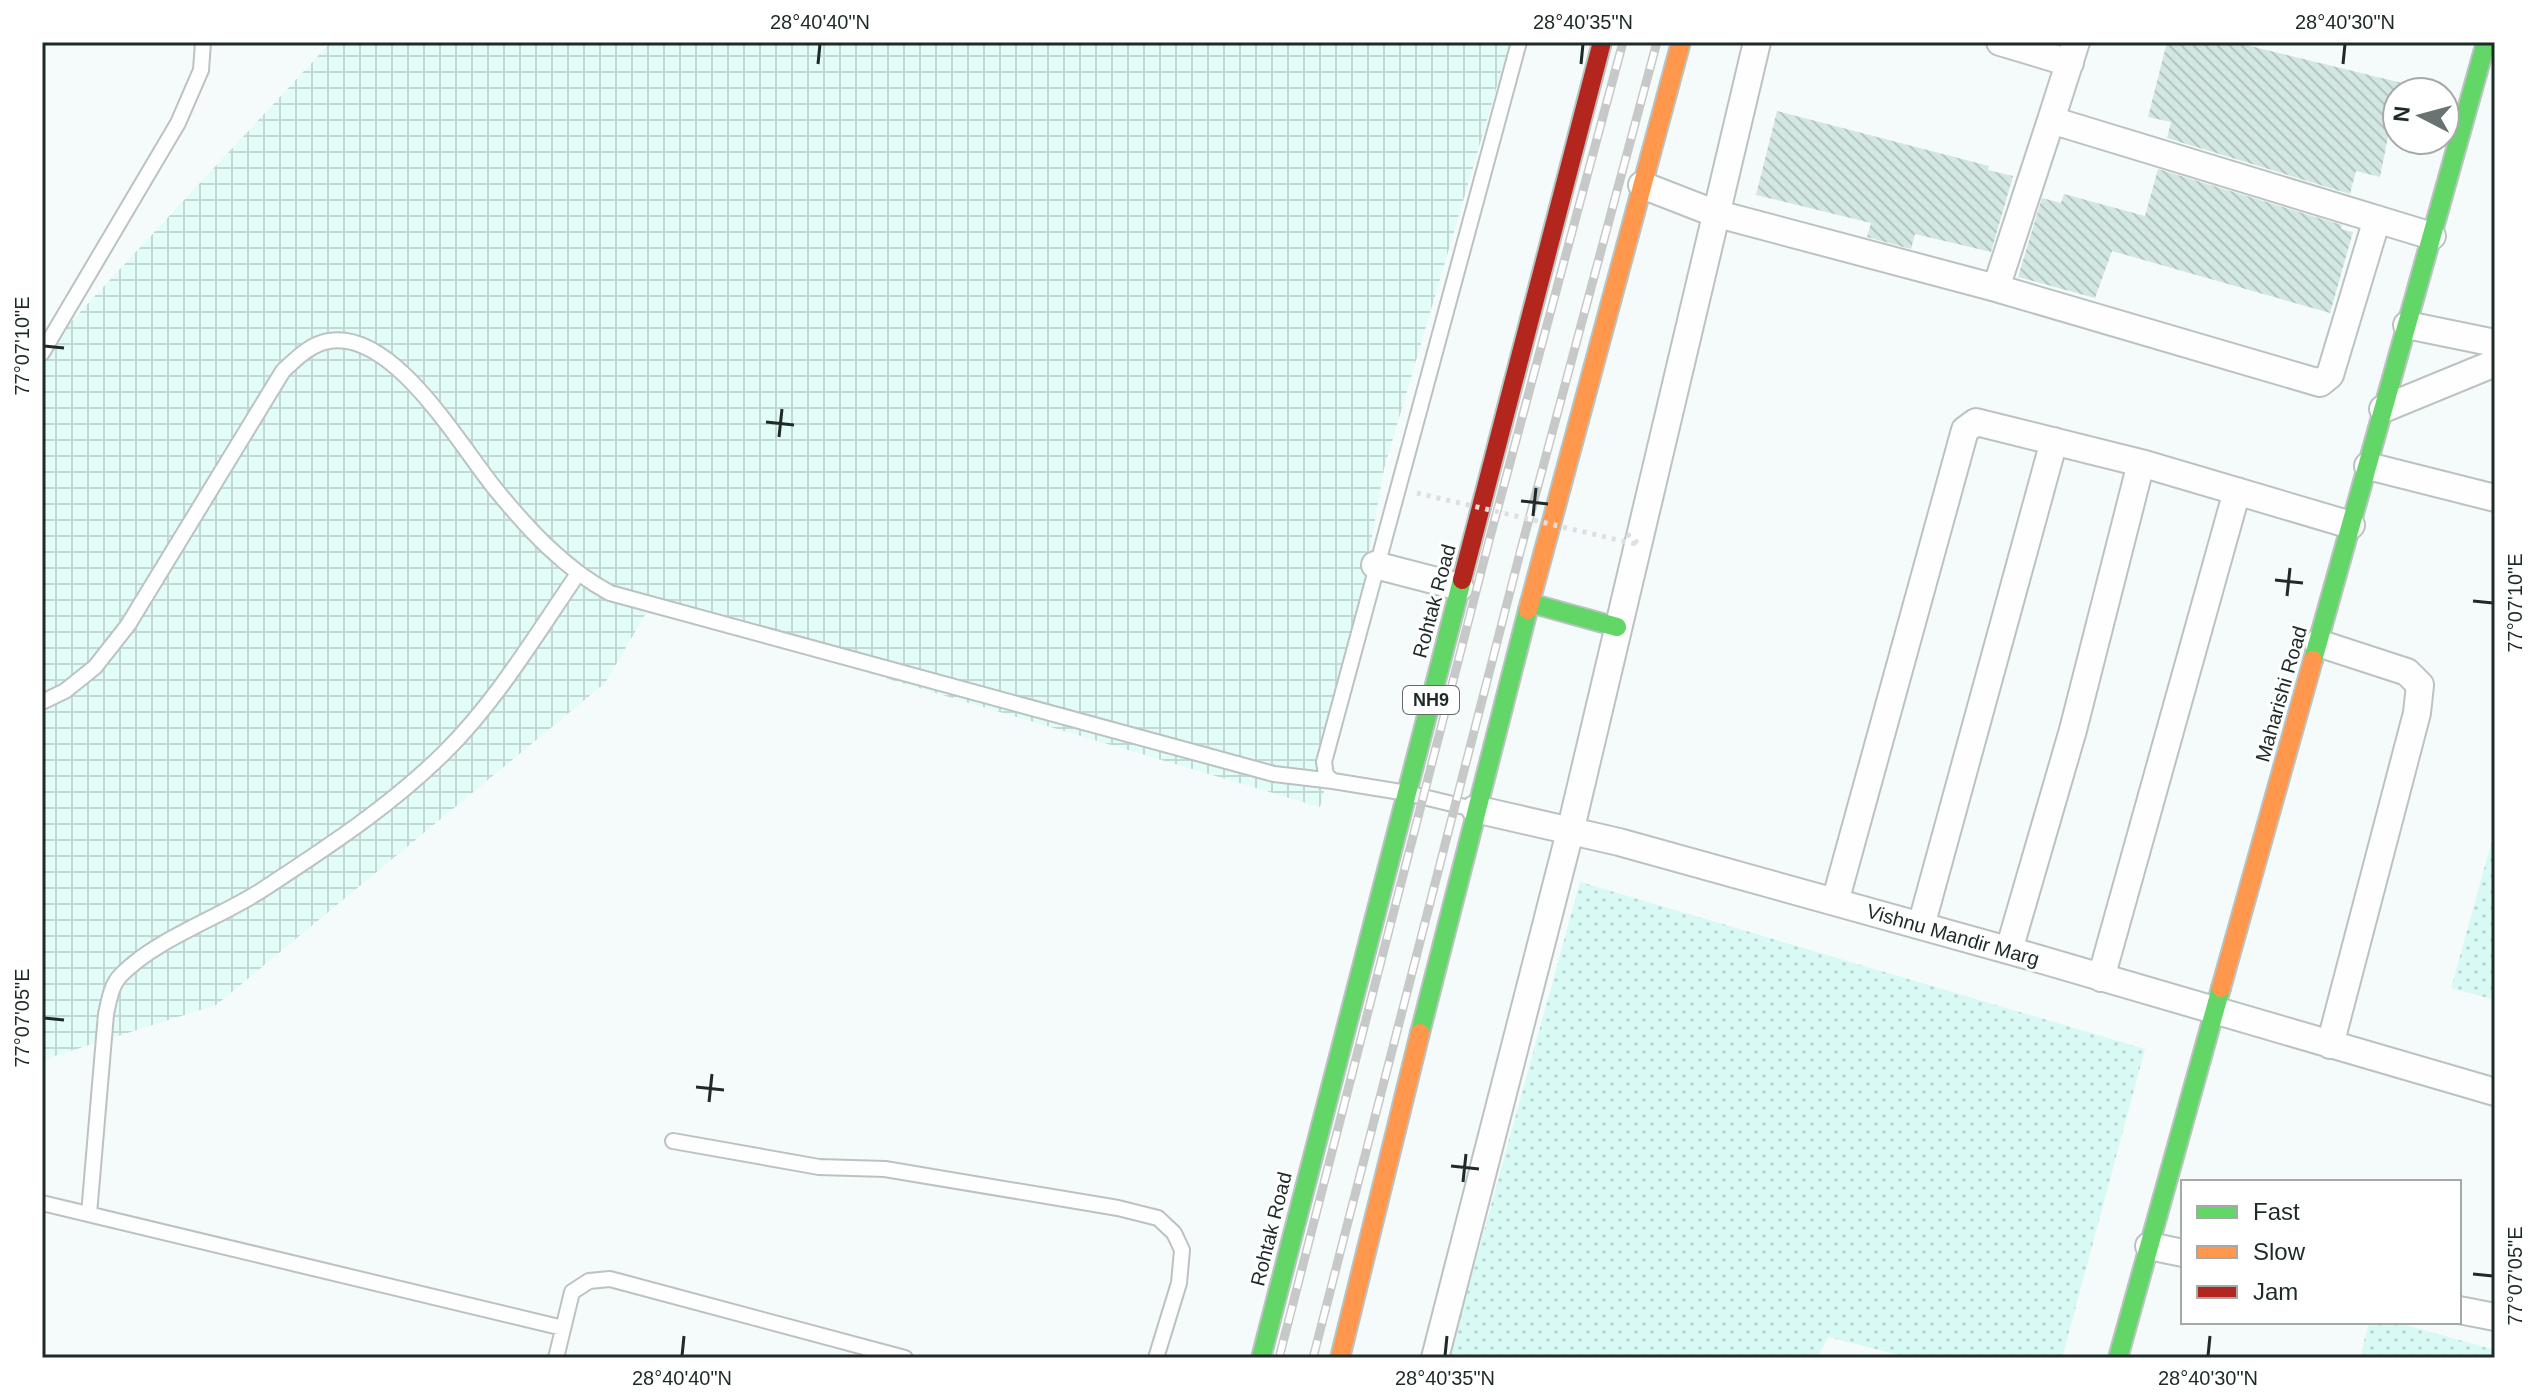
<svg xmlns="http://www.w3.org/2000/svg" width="2537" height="1400" font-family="Arial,sans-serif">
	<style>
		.industrial { fill: url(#industrial-grid) }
		.park { fill: url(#park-dots) }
		.building { fill: url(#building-back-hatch) }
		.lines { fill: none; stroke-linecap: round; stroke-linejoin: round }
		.lane-casing { stroke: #bbc3c2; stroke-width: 18 }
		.street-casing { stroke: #bbc3c2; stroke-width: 30 }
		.fast-casing { stroke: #bbc3c2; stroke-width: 22 }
		.slow-casing { stroke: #bbc3c2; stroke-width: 22 }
		.jam-casing { stroke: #bbc3c2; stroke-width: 22 }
		.lane { stroke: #fefefe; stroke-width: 14 }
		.street { stroke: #fefefe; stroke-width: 26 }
		.fast { stroke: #63d668; stroke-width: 18 }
		.slow { stroke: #ff974d; stroke-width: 18 }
		.jam { stroke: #b3261e; stroke-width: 18 }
		.rail-casing { stroke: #c7c9c9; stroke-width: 9 }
		.rail { stroke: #fff; stroke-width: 6; stroke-dasharray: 18; stroke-linecap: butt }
		.path-bridge { stroke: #dee0e0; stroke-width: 5; stroke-dasharray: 4 6; stroke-linecap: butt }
		.ticks { fill: none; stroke: #1e2a28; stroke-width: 3 }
		.labels { text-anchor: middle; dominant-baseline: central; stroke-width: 6; stroke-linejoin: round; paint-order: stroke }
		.shield { fill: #fff; stroke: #626a68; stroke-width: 2 }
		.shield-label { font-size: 18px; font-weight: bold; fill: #1e2a28 }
		.street-label { font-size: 20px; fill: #1e2a28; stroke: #fff }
		.neatline { fill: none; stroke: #1e2a28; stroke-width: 3 }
		.ticks-label { font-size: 20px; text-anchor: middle; fill: #1e2a28 }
	</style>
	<defs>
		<pattern id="industrial-grid" width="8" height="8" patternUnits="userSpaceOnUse" patternTransform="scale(2)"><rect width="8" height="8" fill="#e2fcf8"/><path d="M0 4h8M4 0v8" fill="none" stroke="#c1d8d5"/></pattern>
		<pattern id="park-dots" width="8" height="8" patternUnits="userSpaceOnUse" patternTransform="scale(2)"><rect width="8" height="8" fill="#d9f9f4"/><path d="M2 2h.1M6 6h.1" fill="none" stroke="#bad6d1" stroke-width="1.8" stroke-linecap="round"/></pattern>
		<pattern id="building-back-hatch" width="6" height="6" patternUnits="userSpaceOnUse" patternTransform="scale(2)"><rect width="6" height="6" fill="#d2e6e2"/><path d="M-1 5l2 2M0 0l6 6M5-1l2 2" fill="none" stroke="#b4c5c2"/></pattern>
	</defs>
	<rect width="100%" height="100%" fill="#f5fbfa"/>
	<!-- industrial -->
	<path class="industrial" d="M331,42h1179l-126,427 -51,288 -13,50 -671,-199 -44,75 -389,322 -174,55v-707z"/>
	<!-- park -->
	<path class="park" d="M2495,830v170l-44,-12z
		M1580,882l565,167 -83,309h-151l-83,-21 -11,21h-368z
		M2369,1322h26l100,28v8h-135z"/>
	<!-- building -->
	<path class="building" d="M2167,42h67l168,41 -5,9 -17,85 -24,-6 -6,23 -183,-56 4,-16 -23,-5z
		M1777,111l212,55 -1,4 25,6 -22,76 -76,-18 -4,15 -44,-12 4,-14 -115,-28z
		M2158,169l184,56 -1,4 12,3 -23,81 -218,-62 -17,47 -77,-21 24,-79 19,5 3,-9 81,22z"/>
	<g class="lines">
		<defs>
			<path id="lane" d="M42,353l136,-230 23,-53 2,-28
				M42,702l23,-11 30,-24 33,-42 155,-254c13,-12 27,-27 46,-30 66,-11 132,107 168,150 32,39 68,78 113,102l609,166 55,15 59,7
				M1473,809l-66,-16 -74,-12 -7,-6 -2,-13 195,-720
				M673,1141l146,26 66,2 233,39 40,10 16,15 8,17 -3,33 -23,75
				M42,1203l521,125
				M89,1214l17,-200c3,-13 5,-29 15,-39 35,-36 98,-57 141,-85 64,-42 129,-84 184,-139 51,-51 90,-116 131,-176
				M556,1358l16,-66 17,-11 21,-2 295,79"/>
			<path id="street" d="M2000,42l70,21
				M2051,120l25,-78
				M1642,185l72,28 282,75 55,-168 381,116
				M1996,288l324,95 10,-8 47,-156
				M2407,325l88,18
				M2383,409l112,-46
				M2368,466l127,32
				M1375,565l85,22
				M2318,643l89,29 13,13 -3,28 -87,332
				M1475,809l144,33 410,114 466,136
				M1835,902l130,-472 11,-8 165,41 210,62
				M1921,926l133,-485
				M2009,950l64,-220 68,-267
				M2101,978l136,-487
				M2149,1246l34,7
				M2459,1310l36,7
				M1435,1358l136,-530 186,-786"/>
			<path id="fast" d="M1530,603l87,24
				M2313,660l173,-618
				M1420,1033l108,-423
				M1261,1358l201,-778
				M2118,1358l103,-370"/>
			<path id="slow" d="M1528,610l153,-568
				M2221,988l92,-328
				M1340,1358l80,-325"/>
			<path id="jam" d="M1462,580l140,-538"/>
		</defs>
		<!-- lane casing -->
		<use href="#lane" class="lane-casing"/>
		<!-- street casing -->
		<use href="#street" class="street-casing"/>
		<!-- fast casing -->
		<use href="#fast" class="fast-casing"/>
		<!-- slow casing -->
		<use href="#slow" class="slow-casing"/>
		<!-- jam casing -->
		<use href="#jam" class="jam-casing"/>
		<!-- lane -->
		<use href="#lane" class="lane"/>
		<!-- street -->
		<use href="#street" class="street"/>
		<!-- fast -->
		<use href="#fast" class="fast"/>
		<!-- slow -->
		<use href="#slow" class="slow"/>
		<!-- jam -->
		<use href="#jam" class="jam"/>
		<defs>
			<path id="rail" d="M1279,1358l210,-817 134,-499
				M1313,1358l208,-809 136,-507"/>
		</defs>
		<!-- rail casing -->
		<use href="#rail" class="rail-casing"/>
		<!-- rail -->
		<use href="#rail" class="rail"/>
		<!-- path-bridge -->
		<path class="path-bridge" d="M1417,493l223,52
			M1627,534l12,10"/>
	</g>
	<!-- ticks -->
	<path class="ticks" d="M818,64l2,-20M1581,64l2,-20M2343,64l2,-20M44,346l20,2M766,422l28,3M779,437l3,-28M1521,501l27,3M1533,516l3,-28M2275,580l28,3M2287,596l3,-28M2473,601l20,2M44,1018l20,2M696,1087l28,3M709,1102l3,-28M1451,1166l28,3M1463,1182l3,-28M2473,1274l20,2M682,1356l2,-20M1445,1356l2,-20M2208,1356l2,-20"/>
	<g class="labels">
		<!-- shield labels -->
		<rect class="shield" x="1403" y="686" width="56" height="28" rx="6"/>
		<g class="shield-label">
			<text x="1431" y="700">NH9</text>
		</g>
		<!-- street labels -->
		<g class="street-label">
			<text transform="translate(1434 601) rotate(-75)">Rohtak Road</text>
			<text transform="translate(2281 694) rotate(-74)">Maharishi Road</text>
			<text transform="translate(1953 935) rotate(16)">Vishnu Mandir Marg</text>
			<text transform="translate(1271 1229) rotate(-76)">Rohtak Road</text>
		</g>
	</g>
	<!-- border -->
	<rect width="2537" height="1400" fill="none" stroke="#ffffff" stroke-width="88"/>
	<!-- legend -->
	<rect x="2181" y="1180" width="280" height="144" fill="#ffffff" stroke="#a5aaa9" stroke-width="2"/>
	<rect x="2197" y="1206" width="40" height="12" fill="#63d668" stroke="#a5aaa9" stroke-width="2"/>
	<text x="2253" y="1220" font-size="24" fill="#1e2a28">Fast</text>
	<rect x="2197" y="1246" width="40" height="12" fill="#ff974d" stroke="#a5aaa9" stroke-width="2"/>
	<text x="2253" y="1260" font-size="24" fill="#1e2a28">Slow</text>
	<rect x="2197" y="1286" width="40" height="12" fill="#b3261e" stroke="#a5aaa9" stroke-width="2"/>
	<text x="2253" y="1300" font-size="24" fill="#1e2a28">Jam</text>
	<!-- north arrow -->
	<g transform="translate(2421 116) rotate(276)"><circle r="38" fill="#ffffff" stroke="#a5aaa9" stroke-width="2"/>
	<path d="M0-6L14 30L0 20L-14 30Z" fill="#697372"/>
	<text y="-12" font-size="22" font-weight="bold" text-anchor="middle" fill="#1e2a28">N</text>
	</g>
	<rect x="44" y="44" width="2449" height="1312" class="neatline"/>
	<g class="ticks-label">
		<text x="820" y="29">28°40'40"N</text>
		<text x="1583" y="29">28°40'35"N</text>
		<text x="2345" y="29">28°40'30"N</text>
		<text transform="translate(22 346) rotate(-90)" y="7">77°07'10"E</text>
		<text transform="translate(2515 603) rotate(-90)" y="7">77°07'10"E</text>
		<text transform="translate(22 1018) rotate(-90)" y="7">77°07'05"E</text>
		<text transform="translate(2515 1276) rotate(-90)" y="7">77°07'05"E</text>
		<text x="682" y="1385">28°40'40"N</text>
		<text x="1445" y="1385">28°40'35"N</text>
		<text x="2208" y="1385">28°40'30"N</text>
	</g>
</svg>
